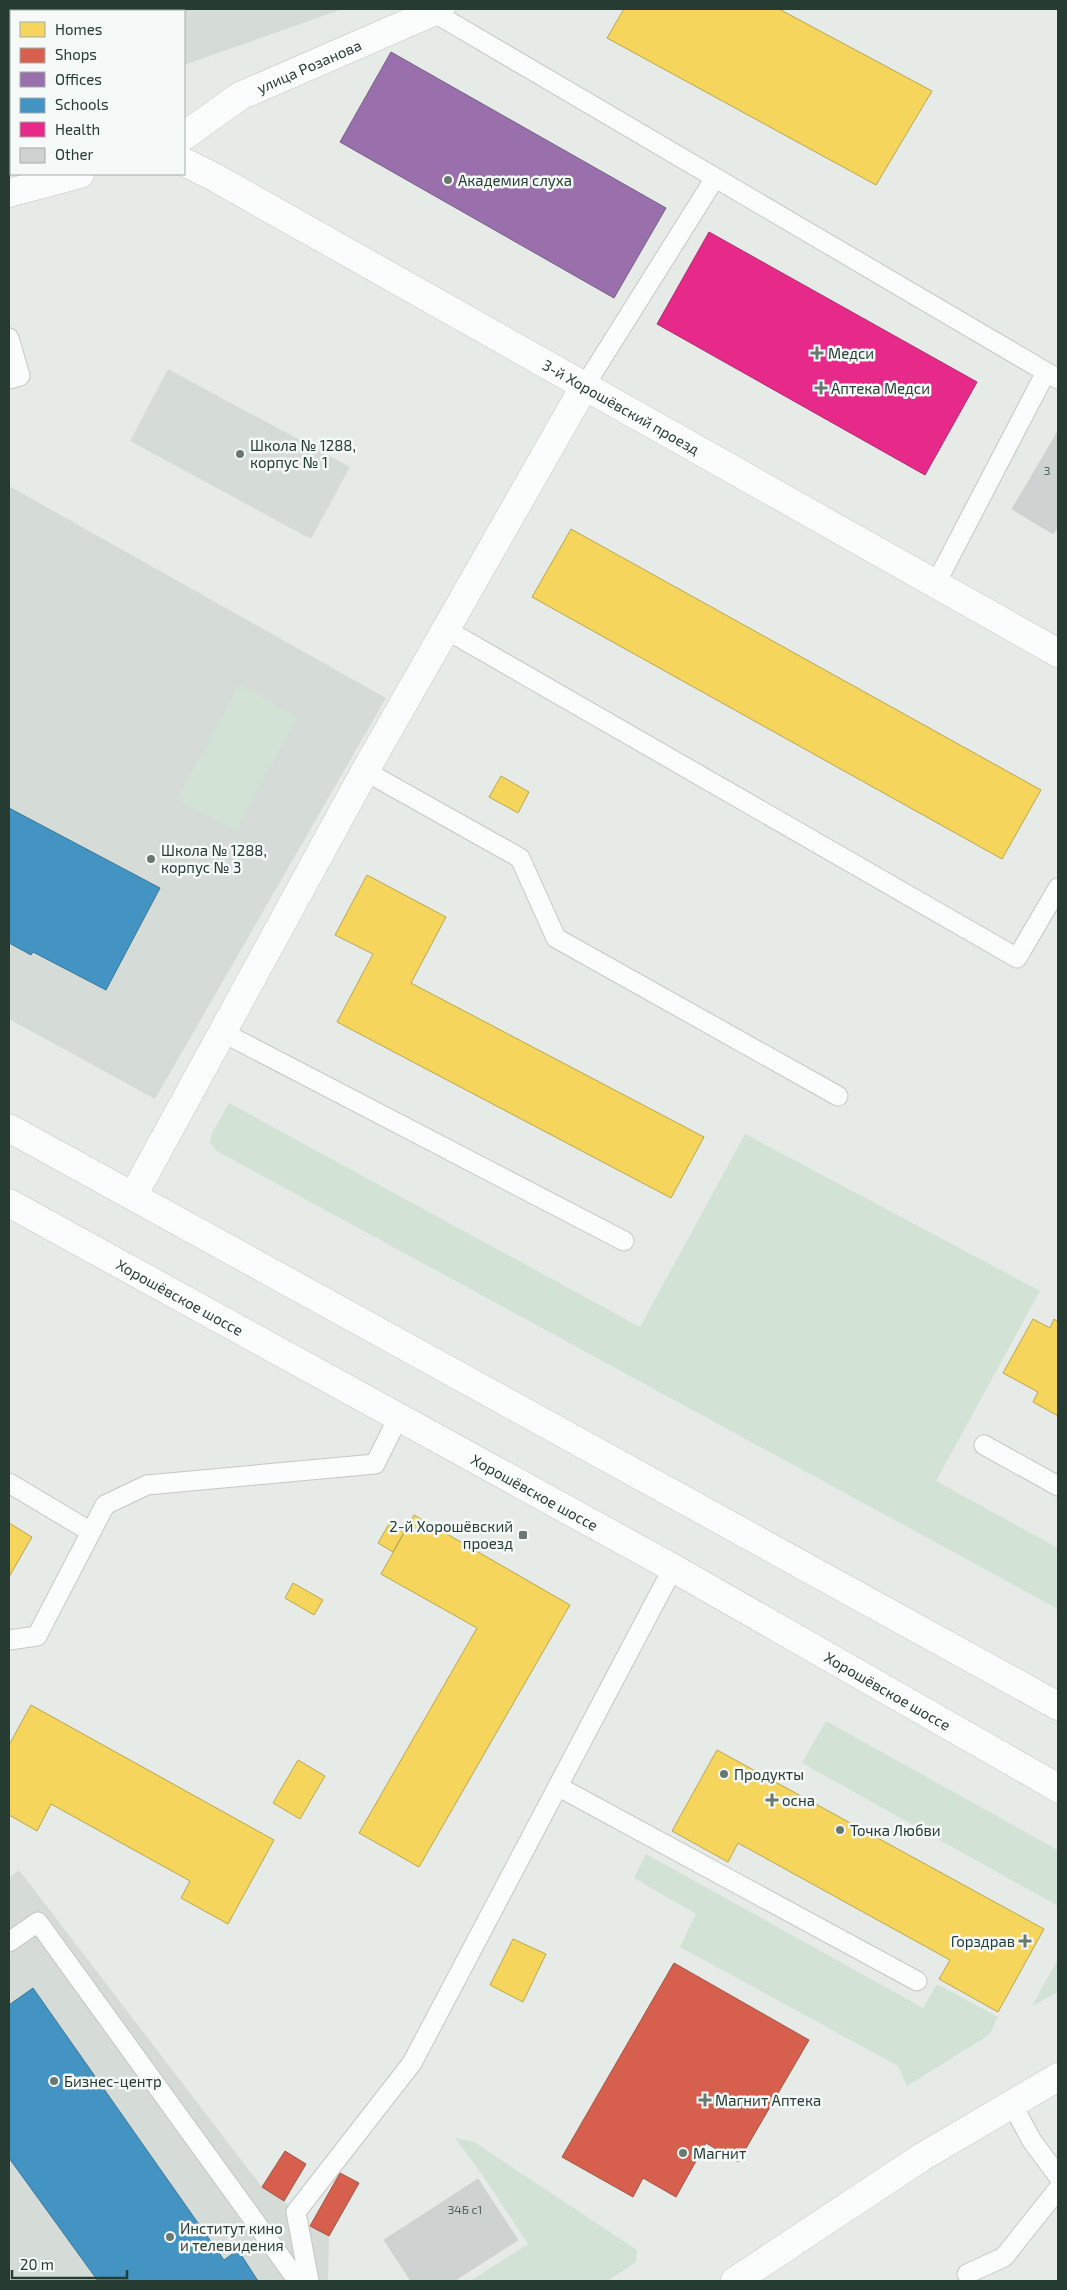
<svg xmlns="http://www.w3.org/2000/svg" width="1067" height="2290" font-family="'Exo 2',sans-serif">
	<style>
		.built { fill: #d5dcd8 }
		.green { fill: #d2e2d4 }
		.homes { fill: #f6d55c; stroke: #b8a750 }
		.shops { fill: #d6604d; stroke: #a15545 }
		.offices { fill: #9970ab; stroke: #766087 }
		.schools { fill: #4393c3; stroke: #3a7998 }
		.health { fill: #e7298a; stroke: #ad2f70 }
		.building { fill: #ced2d0; stroke: #cfd4d1 }
		.lines { fill: none; stroke-linecap: round; stroke-linejoin: round }
		.service-casing { stroke: #c3c8c5; stroke-width: 21 }
		.minor-casing { stroke: #c3c8c5; stroke-width: 29 }
		.tertiary-casing { stroke: #c3c8c5; stroke-width: 29 }
		.secondary-casing { stroke: #c3c8c5; stroke-width: 29 }
		.service { stroke: #fbfcfc; stroke-width: 19 }
		.minor { stroke: #fbfcfc; stroke-width: 28 }
		.tertiary { stroke: #fbfcfc; stroke-width: 28 }
		.secondary { stroke: #fbfcfc; stroke-width: 28 }
		.rail-casing { stroke: #c8ccca; stroke-width: 5.5 }
		.rail { stroke: #f5f9f7; stroke-width: 4; stroke-dasharray: 11; stroke-linecap: butt }
		.poi-dot { fill: #697972; stroke: #f5f9f7; stroke-width: 2 }
		.labels { text-anchor: middle; dominant-baseline: central; stroke-width: 5; stroke-linejoin: round; paint-order: stroke }
		.number-label { font-size: 12px; fill: #51625b }
		.street-label { font-size: 15px; fill: #263c33; stroke: #f5f9f7 }
		.poi-label { font-size: 15px; fill: #263c33; stroke: #f5f9f7; text-anchor: start }
	</style>
	<rect width="100%" height="100%" fill="#e6ebe8"/>
	<!-- built -->
	<path class="built" d="M9,9h334l-159,56v-54h-173v109l-2,1z
		M168,369l182,98 -39,72 -181,-98z
		M9,486l377,212 -231,401 -146,-80z
		M19,1870l243,317 22,14 26,25 19,10 -1,45h-319v-403z"/>
	<!-- green -->
	<path class="green" d="M239,685l58,31 -61,115 -59,-31z
		M229,1103l411,224 105,-193 295,157 -104,190 122,67v61l-841,-458 -7,-8 2,-10z
		M826,1721l232,129v56l-256,-143z
		M646,1854l277,154 14,-24 61,33 -9,18 -82,51 -9,-20 -218,-119 16,-33 -62,-36z
		M1058,1959v33l-26,14z
		M455,2138l19,4 163,108 -1,12 -29,19h-137l58,-37 -49,-74z"/>
	<!-- homes -->
	<path class="homes" d="M624,9h155l153,82 -56,94 -269,-147z
		M571,529l470,261 -39,69 -470,-262z
		M501,776l28,16 -11,21 -29,-16z
		M367,875l79,42 -35,66 293,154 -33,61 -334,-176 36,-68 -38,-19z
		M1033,1319l17,9 4,-9 4,3v94l-25,-14 5,-10 -35,-19z
		M414,1515l156,90 -151,262 -60,-34 118,-205 -96,-54z
		M9,1523l23,14 -23,40z
		M389,1524l15,8 -11,20 -15,-9z
		M293,1583l30,17 -9,15 -29,-17z
		M31,1705l243,135 -46,84 -47,-26 9,-17 -139,-77 -14,27 -28,-16v-70z
		M717,1750l327,179 -46,83 -59,-33 11,-19 -212,-117 -10,19 -56,-31z
		M298,1760l27,16 -25,43 -27,-16z
		M513,1939l33,15 -23,48 -33,-17z"/>
	<!-- shops -->
	<path class="shops" d="M674,1963l135,77 -71,122 -32,-19 -30,54 -33,-19 -10,19 -71,-40z
		M285,2151l21,13 -22,37 -22,-14z
		M340,2173l19,10 -30,53 -19,-10z"/>
	<!-- offices -->
	<path class="offices" d="M391,52l275,156 -52,90 -274,-156z"/>
	<!-- schools -->
	<path class="schools" d="M9,808l151,80 -54,102 -73,-38 -2,3 -22,-12z
		M33,1988l191,272 14,-10 20,31h-160l-89,-123v-153z"/>
	<!-- health -->
	<path class="health" d="M709,232l268,150 -52,93 -268,-151z"/>
	<!-- building -->
	<path class="building" d="M1058,431v95l-5,8 -41,-25z
		M478,2179l40,61 -64,41h-43l-27,-41z"/>
	<g class="lines">
		<defs>
			<path id="service" d="M433,12l625,367
				M9,338l11,38 -11,3
				M584,387l131,-209
				M935,585l111,-213
				M445,629l572,329 41,-70
				M365,771l155,87 36,80 282,158
				M222,1032l402,209
				M984,1445l74,41
				M9,1483l82,49
				M9,1640l28,-4 68,-131 42,-20 228,-21 23,-46
				M559,1787l358,194
				M9,1942l29,-20 260,359
				M1012,2104l20,37 26,35
				M967,2274l37,-17 54,-68
				M309,2281l-13,-69 116,-149 261,-495"/>
			<g id="minor">
				<path id="s1" d="M184,136l56,-40 200,-87"/>
				<path id="s2" d="M184,162l30,15 844,476"/>
				<path d="M9,193l71,-19"/>
				<path d="M133,1196l232,-425 219,-384"/>
			</g>
			<path id="tertiary" d="M735,2281l187,-124 136,-80"/>
			<g id="secondary">
				<path d="M9,1128l1049,578"/>
				<path id="s3" d="M9,1203l664,365 385,220"/>
			</g>
		</defs>
		<!-- service casing -->
		<use href="#service" class="service-casing"/>
		<!-- minor casing -->
		<use href="#minor" class="minor-casing"/>
		<!-- tertiary casing -->
		<use href="#tertiary" class="tertiary-casing"/>
		<!-- secondary casing -->
		<use href="#secondary" class="secondary-casing"/>
		<!-- service -->
		<use href="#service" class="service"/>
		<!-- minor -->
		<use href="#minor" class="minor"/>
		<!-- tertiary -->
		<use href="#tertiary" class="tertiary"/>
		<!-- secondary -->
		<use href="#secondary" class="secondary"/>
		<defs>
			<path id="rail" d="M13,11l7,-2"/>
		</defs>
		<!-- rail casing -->
		<use href="#rail" class="rail-casing"/>
		<!-- rail -->
		<use href="#rail" class="rail"/>
	</g>
	<!-- markers -->
	<g class="poi-dot">
		<circle cx="448" cy="180" r="5"/>
		<path d="M814.5 345.5h5v5h5v5h-5v5h-5v-5h-5v-5h5z"/>
		<path d="M818.5 380.5h5v5h5v5h-5v5h-5v-5h-5v-5h5z"/>
		<circle cx="240" cy="454" r="5"/>
		<circle cx="151" cy="859" r="5"/>
		<rect x="518" y="1530" width="10" height="10" rx="2.5"/>
		<circle cx="724" cy="1774" r="5"/>
		<path d="M769.5 1792.5h5v5h5v5h-5v5h-5v-5h-5v-5h5z"/>
		<circle cx="840" cy="1830" r="5"/>
		<path d="M1022.5 1933.5h5v5h5v5h-5v5h-5v-5h-5v-5h5z"/>
		<circle cx="54" cy="2081" r="5"/>
		<path d="M702.5 2092.5h5v5h5v5h-5v5h-5v-5h-5v-5h5z"/>
		<circle cx="683" cy="2153" r="5"/>
		<circle cx="170" cy="2237" r="5"/>
	</g>
	<g class="labels">
		<!-- number labels -->
		<g class="number-label">
			<text x="1047" y="470">3</text>
			<text x="465" y="2209">34Б с1</text>
		</g>
		<!-- street labels -->
		<g class="street-label">
			<text stroke="none"><textPath href="#s1" startOffset="144">улица Розанова</textPath></text>
			<text stroke="none"><textPath href="#s2" startOffset="501">3-й Хорошёвский проезд</textPath></text>
			<text stroke="none"><textPath href="#s3" startOffset="195">Хорошёвское шоссе</textPath></text>
			<text stroke="none"><textPath href="#s3" startOffset="600">Хорошёвское шоссе</textPath></text>
			<text stroke="none"><textPath href="#s3" startOffset="1005">Хорошёвское шоссе</textPath></text>
		</g>
		<!-- poi labels -->
		<g class="poi-label">
			<text x="458" y="180">Академия слуха</text>
			<text x="828" y="353">Медси</text>
			<text x="831" y="388">Аптека Медси</text>
			<text x="250" y="445">Школа № 1288,<tspan x="250" dy="17">корпус № 1</tspan></text>
			<text x="161" y="850">Школа № 1288,<tspan x="161" dy="17">корпус № 3</tspan></text>
			<text x="513" y="1526" text-anchor="end">2-й Хорошёвский<tspan x="513" dy="17">проезд</tspan></text>
			<text x="734" y="1774">Продукты</text>
			<text x="782" y="1800">осна</text>
			<text x="850" y="1830">Точка Любви</text>
			<text x="1015" y="1941" text-anchor="end">Горздрав</text>
			<text x="64" y="2081">Бизнес-центр</text>
			<text x="715" y="2100">Магнит Аптека</text>
			<text x="693" y="2153">Магнит</text>
			<text x="180" y="2228">Институт кино<tspan x="180" dy="17">и телевидения</tspan></text>
		</g>
	</g>
	<!-- border -->
	<rect width="1067" height="2290" fill="none" stroke="#263c33" stroke-width="20"/>
	<!-- legend -->
	<rect x="10" y="10" width="175" height="165" fill="#f5f9f7" stroke="#a2ada9"/>
	<rect x="20" y="22" width="25" height="15" fill="#f6d55c" stroke="#a2ada9"/>
	<text x="55" y="35" font-size="15" fill="#263c33">Homes</text>
	<rect x="20" y="48" width="25" height="15" fill="#d6604d" stroke="#a2ada9"/>
	<text x="55" y="60" font-size="15" fill="#263c33">Shops</text>
	<rect x="20" y="72" width="25" height="15" fill="#9970ab" stroke="#a2ada9"/>
	<text x="55" y="85" font-size="15" fill="#263c33">Offices</text>
	<rect x="20" y="98" width="25" height="15" fill="#4393c3" stroke="#a2ada9"/>
	<text x="55" y="110" font-size="15" fill="#263c33">Schools</text>
	<rect x="20" y="122" width="25" height="15" fill="#e7298a" stroke="#a2ada9"/>
	<text x="55" y="135" font-size="15" fill="#263c33">Health</text>
	<rect x="20" y="148" width="25" height="15" fill="#ced2d0" stroke="#a2ada9"/>
	<text x="55" y="160" font-size="15" fill="#263c33">Other</text>
	<!-- scale -->
	<path d="M12 2270v8h115v-8" fill="none" stroke="#263c33" stroke-width="2.5"/>
	<text x="20" y="2270" font-size="15" fill="#263c33" stroke="#f5f9f7" stroke-width="4" paint-order="stroke">20 m</text>
</svg>
